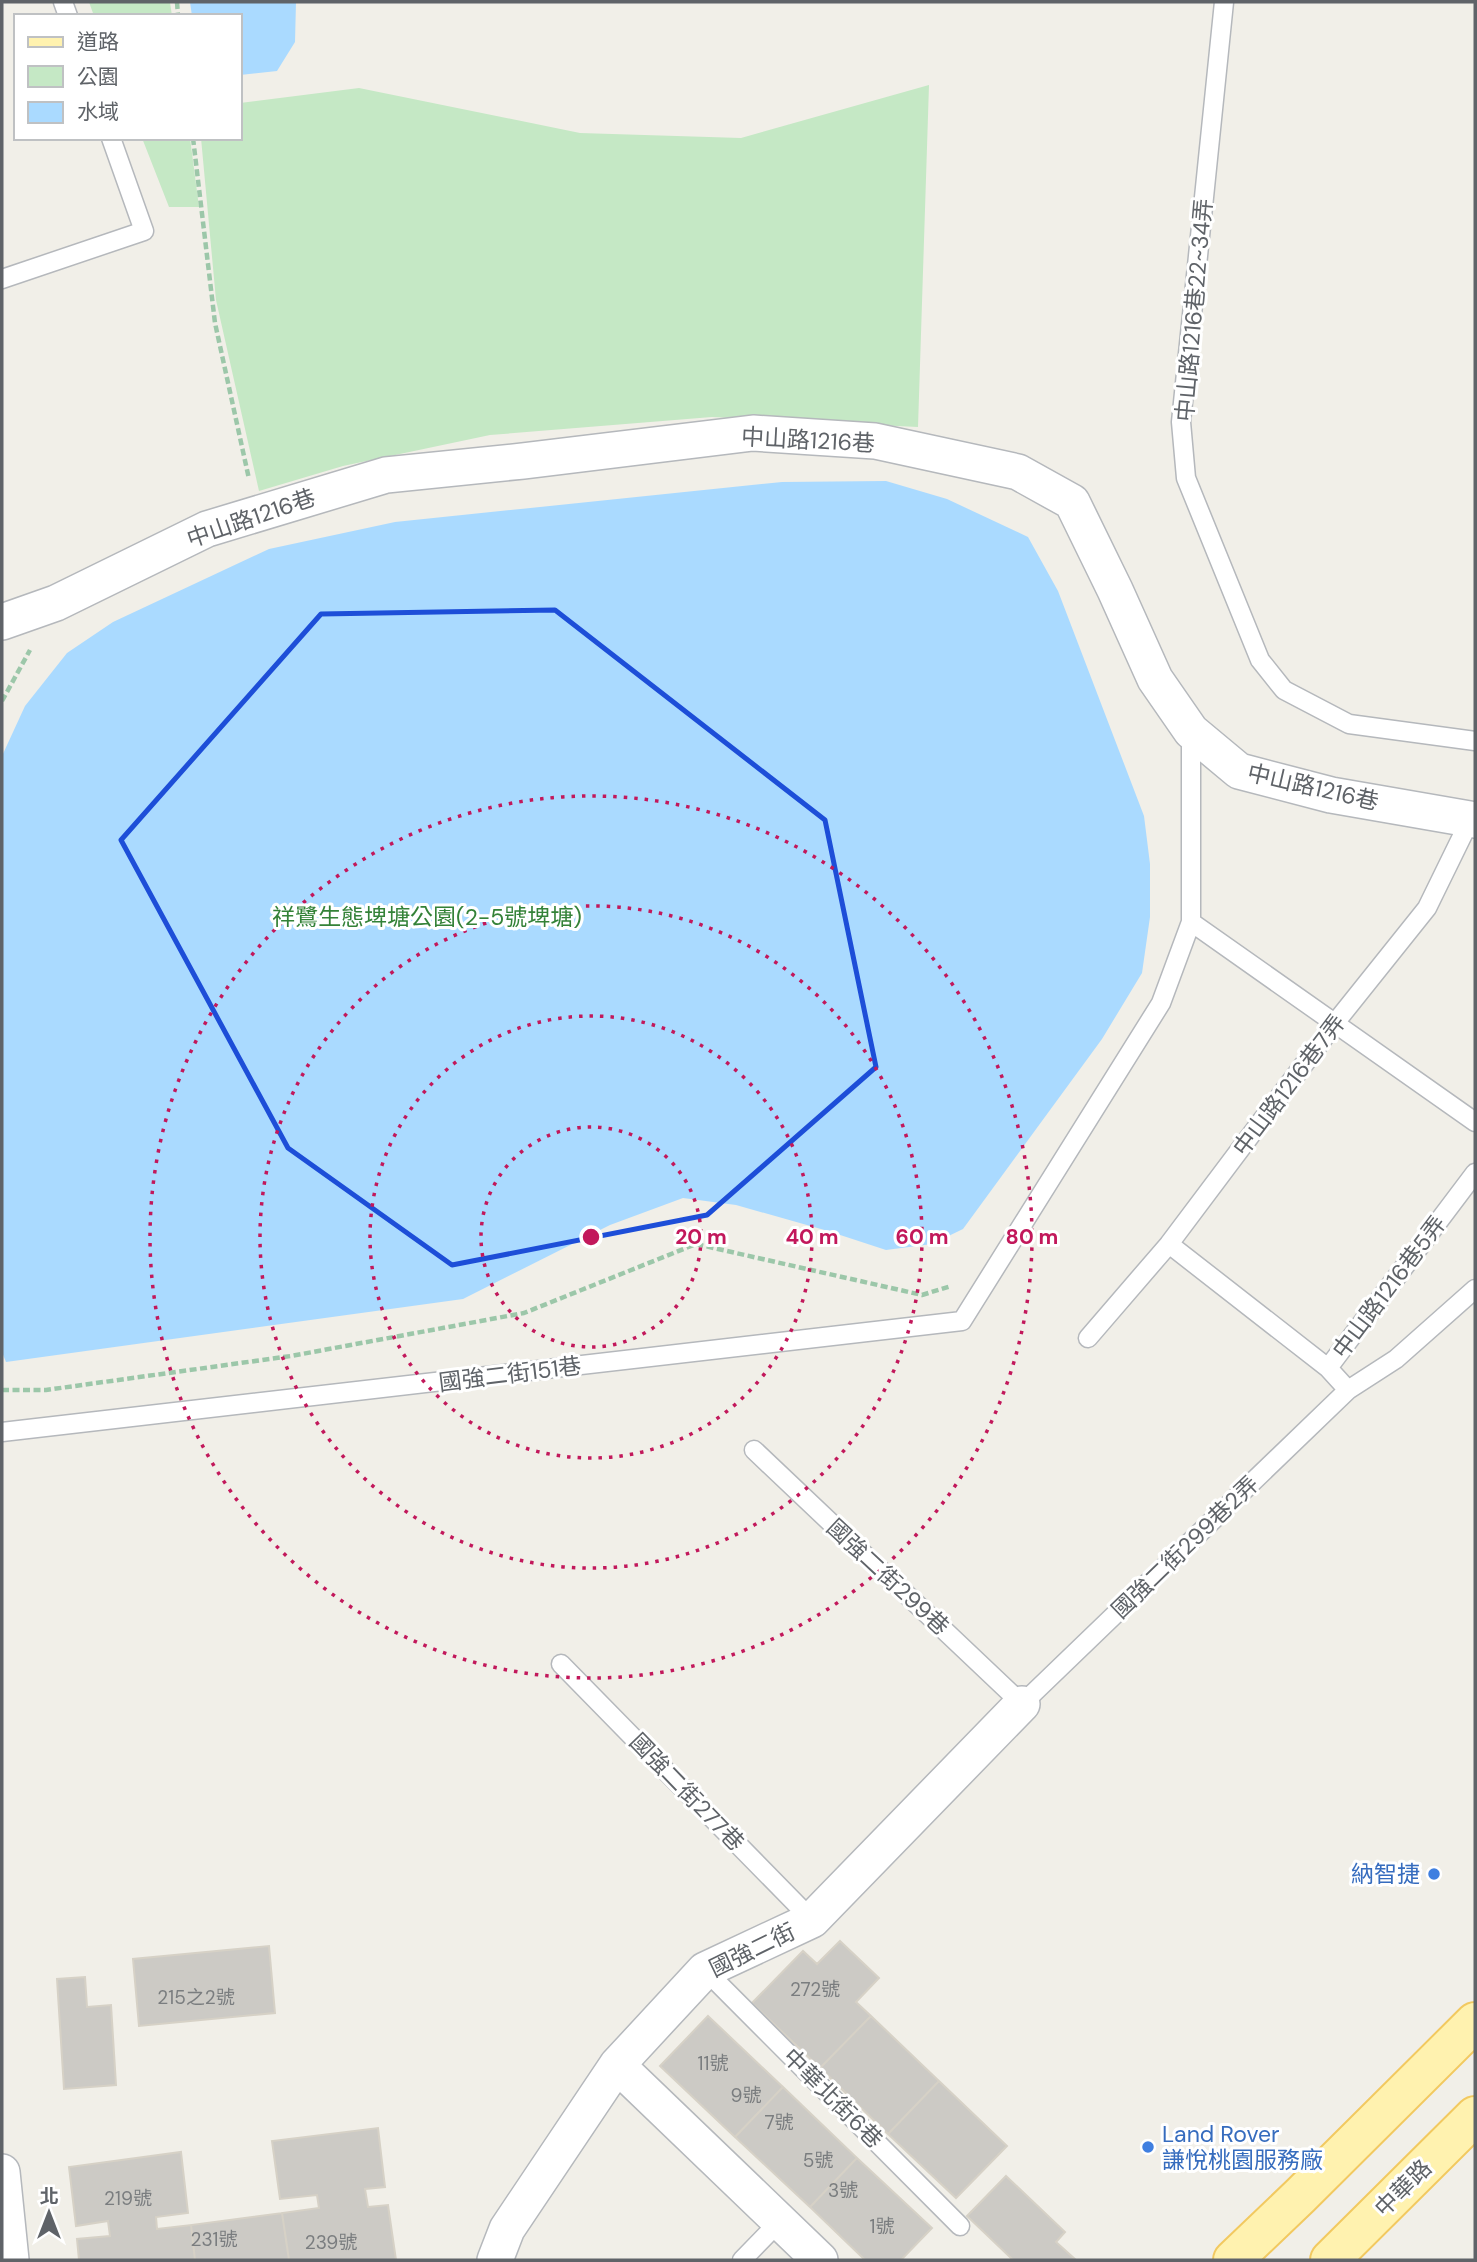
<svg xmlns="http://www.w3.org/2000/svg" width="1477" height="2262" font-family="'DM Sans','Noto Sans TC',sans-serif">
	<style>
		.green { fill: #c5e8c5 }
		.water { fill: #aadaff }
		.building { fill: #cccac5; stroke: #d6d1c6; stroke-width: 2 }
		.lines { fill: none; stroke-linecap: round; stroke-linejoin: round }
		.lane-casing { stroke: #b5b8bc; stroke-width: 21 }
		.street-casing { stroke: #b5b8bc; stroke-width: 38 }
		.primary-casing { stroke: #f2c960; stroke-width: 42 }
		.path { stroke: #9cc7a9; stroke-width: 4.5; stroke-dasharray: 7 3.5; stroke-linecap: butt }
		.lane { stroke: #fff; stroke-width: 18 }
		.street { stroke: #fff; stroke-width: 35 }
		.primary { stroke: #fff2af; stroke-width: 38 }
		.marked { fill: none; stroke: #1d4ed8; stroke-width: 5; stroke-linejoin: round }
		.ring { fill: none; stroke: #c2185b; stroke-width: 3.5; stroke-dasharray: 3.5 7 }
		.shop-dot { fill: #3f7fe0; stroke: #fff; stroke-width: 2.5 }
		.labels { text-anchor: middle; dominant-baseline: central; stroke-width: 6; stroke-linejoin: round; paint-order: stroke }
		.number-label { font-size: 19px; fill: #7a7d7f }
		.street-label { font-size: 23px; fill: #5f6368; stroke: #fff }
		.park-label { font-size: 23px; fill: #348238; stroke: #fff }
		.shop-label { font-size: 23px; fill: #366cbe; stroke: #fff; text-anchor: end }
		.centre { fill: #c2185b; stroke: #fff; stroke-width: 3.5 }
		.ring-label { font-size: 21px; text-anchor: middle; font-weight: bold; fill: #c2185b; stroke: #fff; stroke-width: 6; stroke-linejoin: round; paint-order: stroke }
	</style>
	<rect width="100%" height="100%" fill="#f1efe8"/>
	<!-- green -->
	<path class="green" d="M89,2h81l2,14h-78z
		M929,85l-11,342 -206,-10 -222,18 -147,31 -84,25 -43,-191 -15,-162h39v-35l119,-15 221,45 161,5z
		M142,138h48l9,69h-30z"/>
	<!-- water -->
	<path class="water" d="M190,2h106l-1,40 -18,29 -37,4v-59h-48z
		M886,481l61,18 81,38 30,54 86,225 6,48v53l-8,56 -40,66 -139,190 -31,15 -46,6 -58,-19 -92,-26 -53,-7 -73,27 -147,74 -457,63 -4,-10v-596l23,-50 42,-53 46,-31 156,-73 126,-27 387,-40z"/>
	<!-- building -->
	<path class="building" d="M840,1941l39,37 -23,24 15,14 -51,52 -68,-65 51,-52 14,13z
		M269,1946l6,67 -136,13 -6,-67z
		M85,1977l2,30 24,-2 5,80 -52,4 -7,-110z
		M708,2016l75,71 -48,50 -75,-71z
		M871,2016l68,65 -51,53 -68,-66z
		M939,2081l68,65 -51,52 -68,-64z
		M783,2087l74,71 -47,49 -75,-70z
		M378,2128l7,59 -20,2 3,18 20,-2 8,55h-107l-7,-47 37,-5 -2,-13 -37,4 -8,-58z
		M181,2152l7,61 -32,4 1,12 34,-4 4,35h-116l-2,-21 33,-3 -2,-15 -32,5 -7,-59z
		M857,2158l75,70 -31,32h-36l-55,-53z
		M1006,2176l59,56 -9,10 20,18h-63l-46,-44z
		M282,2213l7,47h-94l-4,-35z"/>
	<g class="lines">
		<defs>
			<path id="lane" d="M63,2l5,14
				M1224,2l-43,420 5,56 74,182 24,30 65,34 126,17
				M2,279l142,-48 -33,-93
				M1191,922l284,200
				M1169,1244l159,124 20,22
				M1088,1338l81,-94 166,-221 92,-115 43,-88
				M1328,1368l147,-195
				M2,1432l960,-111 199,-318 30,-81v-191
				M754,1450l268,254 326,-314 48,-31 79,-70
				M561,1664l251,256
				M705,1970l255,256
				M742,2260l38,-39"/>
			<path id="street" d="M2,622l54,-19 151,-74 179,-54 137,-14 230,-28 122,8 143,31 54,30 43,88 40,89 36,52 48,40 92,24 144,25
				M617,2065l203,195
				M2,2172l9,88
				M495,2260l12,-31 110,-164 88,-95 107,-50 210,-216"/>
			<path id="primary" d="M1233,2260l67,-64 175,-174
				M1330,2260l145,-144"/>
		</defs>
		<!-- lane casing -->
		<use href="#lane" class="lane-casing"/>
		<!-- street casing -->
		<use href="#street" class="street-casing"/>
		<!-- primary casing -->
		<use href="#primary" class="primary-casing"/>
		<!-- path -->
		<path class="path" d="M177,2l1,14
			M193,138l22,185 34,156
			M2,701l28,-51
			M2,1390h44l245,-34 233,-43 172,-69 226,51 29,-9"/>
		<!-- lane -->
		<use href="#lane" class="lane"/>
		<!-- street -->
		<use href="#street" class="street"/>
		<!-- primary -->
		<use href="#primary" class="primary"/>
	</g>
	<!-- marked area -->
	<path class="marked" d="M555,610l270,210 51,247 -169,148 -255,50 -164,-117 -167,-308 200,-226z"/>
	<!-- distance rings -->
	<g class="ring">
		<circle cx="591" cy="1237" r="110"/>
		<circle cx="591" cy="1237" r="221"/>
		<circle cx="591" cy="1237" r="331"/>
		<circle cx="591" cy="1237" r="441"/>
	</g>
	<!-- markers -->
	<g class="shop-dot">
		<circle cx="1434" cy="1874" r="7"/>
		<circle cx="1148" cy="2147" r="7"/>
	</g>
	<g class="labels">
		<!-- number labels -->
		<g class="number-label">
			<text x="815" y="1989">272號</text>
			<text x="196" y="1997">215之2號</text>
			<text x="713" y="2063">11號</text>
			<text x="746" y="2095">9號</text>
			<text x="779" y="2122">7號</text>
			<text x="818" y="2160">5號</text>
			<text x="843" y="2190">3號</text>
			<text x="128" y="2198">219號</text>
			<text x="882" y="2226">1號</text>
			<text x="214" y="2239">231號</text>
			<text x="331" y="2242">239號</text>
		</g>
		<!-- street labels -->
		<g class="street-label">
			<text transform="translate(1194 310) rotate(-85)">中山路1216巷22~34弄</text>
			<text transform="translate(808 440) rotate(3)">中山路1216巷</text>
			<text transform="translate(251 518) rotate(-19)">中山路1216巷</text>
			<text transform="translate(1313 787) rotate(13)">中山路1216巷</text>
			<text transform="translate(1289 1085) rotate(-53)">中山路1216巷7弄</text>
			<text transform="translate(1389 1287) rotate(-53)">中山路1216巷5弄</text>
			<text transform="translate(510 1374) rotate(-7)">國強二街151巷</text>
			<text transform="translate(1185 1547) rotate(-44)">國強二街299巷2弄</text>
			<text transform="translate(888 1577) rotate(43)">國強二街299巷</text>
			<text transform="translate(687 1792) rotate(46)">國強二街277巷</text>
			<text transform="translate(752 1950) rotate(-26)">國強二街</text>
			<text transform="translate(833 2098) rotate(45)">中華北街6巷</text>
			<text transform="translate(1403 2188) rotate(-45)">中華路</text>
		</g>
		<!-- park labels -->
		<g class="park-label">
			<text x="427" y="917">祥鷺生態埤塘公園(2-5號埤塘)</text>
		</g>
		<!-- shop labels -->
		<g class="shop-label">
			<text x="1420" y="1874">納智捷</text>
			<text x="1162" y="2134" text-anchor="start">Land Rover<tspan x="1162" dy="26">謙悅桃園服務廠</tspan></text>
		</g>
	</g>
	<circle cx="591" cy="1237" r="10" class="centre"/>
	<g class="ring-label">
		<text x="701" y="1244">20 m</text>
		<text x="812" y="1244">40 m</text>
		<text x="922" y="1244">60 m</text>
		<text x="1032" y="1244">80 m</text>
	</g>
	<!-- border -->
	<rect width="1477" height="2262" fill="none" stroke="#5f6368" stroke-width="7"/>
	<!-- legend -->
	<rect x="14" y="14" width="228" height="126" fill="#ffffff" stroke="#bfc1c3" stroke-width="2"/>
	<rect x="28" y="37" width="35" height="10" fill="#fff2af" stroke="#bfc1c3" stroke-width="2"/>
	<text x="77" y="49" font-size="21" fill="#5f6368">道路</text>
	<rect x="28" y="66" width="35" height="21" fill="#c5e8c5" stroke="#bfc1c3" stroke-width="2"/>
	<text x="77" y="84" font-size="21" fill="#5f6368">公園</text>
	<rect x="28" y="102" width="35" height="21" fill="#aadaff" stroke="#bfc1c3" stroke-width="2"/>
	<text x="77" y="119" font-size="21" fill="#5f6368">水域</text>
	<!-- north arrow -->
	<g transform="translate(49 2213)" stroke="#ffffff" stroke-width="5" paint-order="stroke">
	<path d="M0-5L12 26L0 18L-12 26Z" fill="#5f6368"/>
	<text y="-10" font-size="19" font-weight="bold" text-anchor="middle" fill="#5f6368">北</text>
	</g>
</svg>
